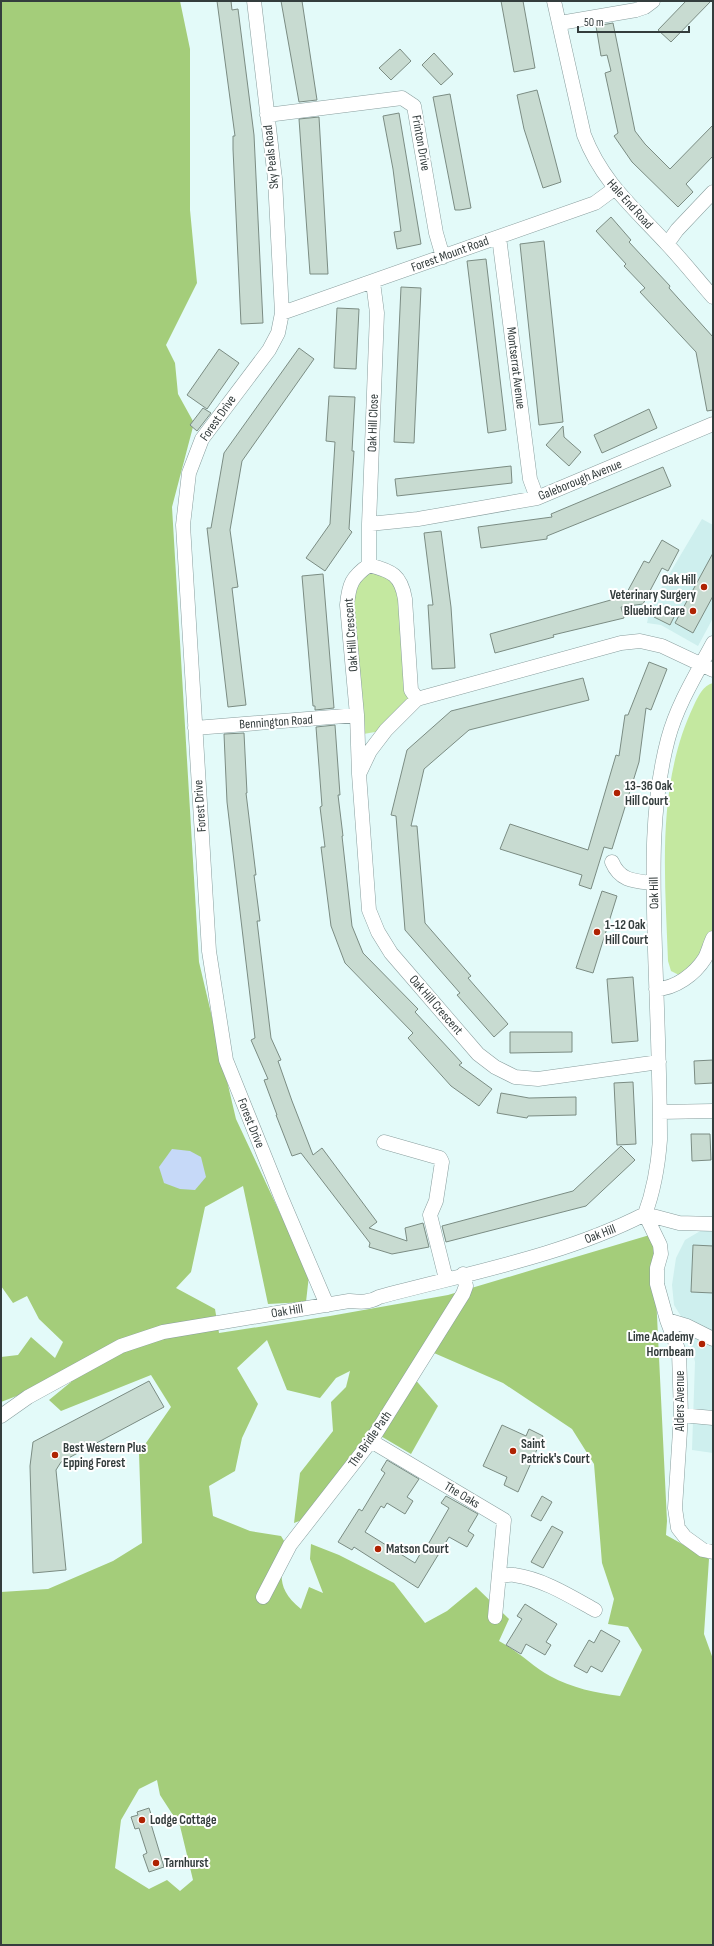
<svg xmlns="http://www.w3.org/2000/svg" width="714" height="1946" font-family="'Sofia Sans Condensed',sans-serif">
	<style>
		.built { fill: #ceefee }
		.green { fill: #c4e8a0 }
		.forest { fill: #a4cd7a; fill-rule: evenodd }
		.water { fill: #c6d9f8 }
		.building { fill: #c8dbd1; stroke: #7b8c83 }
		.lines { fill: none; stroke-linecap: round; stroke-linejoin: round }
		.minor-casing { stroke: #899e9e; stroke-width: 15 }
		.minor { stroke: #fff; stroke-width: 14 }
		.poi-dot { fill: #af2202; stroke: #fff; stroke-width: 1.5 }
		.labels { text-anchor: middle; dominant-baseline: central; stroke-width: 4; stroke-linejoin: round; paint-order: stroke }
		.street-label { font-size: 13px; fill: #343d3d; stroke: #fff }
		.poi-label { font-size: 13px; font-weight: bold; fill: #343d3d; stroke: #fff; text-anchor: start }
	</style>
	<rect width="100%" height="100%" fill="#e3faf9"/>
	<!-- built -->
	<path class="built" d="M702,519l11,6v93l-15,28 -37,-21 -14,-2 4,-18z
		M702,1230l11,2v221l-21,-3 3,-88 -8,-36 -13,-21 -2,-20 4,-27 9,-18z"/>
	<!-- green -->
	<path class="green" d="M369,565l34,19 14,115 -31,31 -28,5 -11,-130z
		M713,683v246c-8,18 -16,35 -34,46l-8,-4 -3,-10c-3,-85 -12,-177 26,-256 4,-8 9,-20 19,-22z"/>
	<!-- forest -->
	<path class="forest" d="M1,1h179l10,48v161l7,73 -31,62 9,18 3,31 16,29 -22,84 27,455 37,157 73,156 -3,27 -38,2 -25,-118 -38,21 -14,65 -15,16 39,21 4,24 111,-17 118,-21 205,-61 14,287 -1,14 43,24 -5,75 9,25v286h-712v-353l47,-3 65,-28 29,-18 -3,-90 32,-46 -20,-32 -90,36 -12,-11 22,-18 -8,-12 -36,22 -26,10v-45l17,-2 13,-18 24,21 8,-16 -24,-23 -12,-23 -14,7 -12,-17zM267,1340l20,50 33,8 16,-20 14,-7 -4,16 -15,15 2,29 -33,42 -6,50 24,-9 61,-79 32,19 27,-48 -31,-36 27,-17 69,30 69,46 22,35 8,99 12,36 -6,25 20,3 14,23 -22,46c-24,-3 -48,-8 -70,-20 -18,-10 -32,-25 -51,-35l10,-22 -33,-32 -29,24 -22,12 -31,-40 -55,-28 -28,-11 -1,15 13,34 -14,-6 -8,22c-26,-21 -20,-36 -15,-65l-5,-8 -31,-5 -37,-15 -4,-30 26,-15 7,-33 16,-34 -21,-36zM157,1780l3,15 20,31 13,54 -13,11 -13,-11 -18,9 -34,-21 6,-48 18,-31z"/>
	<!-- water -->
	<path class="water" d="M172,1149l18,2 11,6 5,20 -11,13 -15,-1 -16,-6 -5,-16z"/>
	<!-- building -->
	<path class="building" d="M217,1h14l1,9 6,-1 16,126 9,188 -22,1 -8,-175v-13h2z
		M281,1h21l15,99 -18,2z
		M501,1h22l12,67 -21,4z
		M686,1h25l-40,41 -13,-12z
		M613,23l22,108 10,13 25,25 43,-44v31l-27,28 7,8 -15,15 -46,-45 -18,-26 4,-3 -13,-60 6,-2 -4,-16 -6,1 -5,-30z
		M400,49l11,12 -20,19 -12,-12z
		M434,53l19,21 -12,11 -19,-20z
		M537,90l24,92 -18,6 -19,-59 -7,-34z
		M450,94l21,114 -11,2h-5l-22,-113z
		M399,113l22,131 -24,5 -3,-17 7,-1 -8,-62 -10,-53z
		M319,117l9,157h-18l-11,-155z
		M611,217l20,23 -2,2 41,44 -1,2 44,49v73l-6,1 -11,-59 -56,-60 5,-4 -21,-22 2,-2 -30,-33z
		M544,241l19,181 -24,3 -19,-181z
		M486,259l20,171 -18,3 -21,-172z
		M401,287l20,1 -7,155 -20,-1z
		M337,308l22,1 -3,60 -22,-1z
		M299,348l15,11 -72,102 -12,69 8,57 -6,1 14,117 -18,2 -21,-179h4l13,-75z
		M219,349l20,14 -32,46 -20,-14z
		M329,396l26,1 -3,54h2l-5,78 3,3 -27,39 -19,-13 24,-34 5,-82 -9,-1z
		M203,408l8,5 -14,18 -7,-6z
		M649,409l8,19 -55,25 -8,-18z
		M563,426l1,11 17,15 -12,14 -23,-21z
		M511,466l1,17 -115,13 -2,-17z
		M663,467l8,19 -124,50v3l-66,9 -3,-21 74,-10 -1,-3z
		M441,531l10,76 4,61 -23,1 -4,-64h5l-9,-72z
		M662,540l17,10 -11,21 -6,-3 -19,36 -22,3 3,11 -71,17 1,2 -59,16 -5,-19 135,-38 19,-35 5,2z
		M713,553v43l-20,37 -18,-10z
		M323,574l11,134 -19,2v-4h-2l-11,-130z
		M660,605l16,8 -6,12 -16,-8z
		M649,662l18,7 -16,41 -5,-2 -7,54 -27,87 -8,-2 -13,42 -12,-4 3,-10 -82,-26 10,-25 78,26 28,-95 3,1 6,-41h3z
		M583,678l6,22 -120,30 -45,39 -13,57h6l8,97 46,53 -3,2 40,46 -14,13 -37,-42 3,-2 -55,-63 -9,-114 -5,-1 16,-65 44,-39z
		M335,725l5,70h-2l5,41h-1l10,90 11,27 55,56 -3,3 47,51 -3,2 33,24 -13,17 -28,-20 -43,-48 5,-5 -68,-70 -14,-37 -10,-79h4l-5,-40 2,-1 -6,-79z
		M244,733l3,60h-1l10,82h-2l6,46h-3l14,117 10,22 -3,1 14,40 21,54 9,-7 55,74 -8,6 38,13 -2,-13 18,-5 6,24 -37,7 -23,-7 1,-4 -69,-90 -9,3 -16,-41h1l-13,-35 4,-1 -17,-39 4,-2 -28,-236 -3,-68z
		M602,891l15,5 -24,77 -17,-5z
		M633,977l5,64 -26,2 -5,-64z
		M510,1032h62v20l-62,1z
		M713,1060v23l-18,1 -1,-23z
		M633,1082l3,62 -19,1 -3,-62z
		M501,1093l28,5 47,-1v18l-48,1 -1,2 -30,-5z
		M691,1134h19l1,26 -19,1z
		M621,1146l14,14 -49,46 -140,36 -4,-16 131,-35z
		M693,1245l20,1v47l-22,-1z
		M149,1381l15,26 -103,55 -5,8 10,100 -33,3 -3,-107 3,-24z
		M502,1425l24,11 3,-7 14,7 -25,56 -14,-7 3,-8 -24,-11z
		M387,1460l32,19 -12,18 6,4 -8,13 -18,-11 -3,5 -3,-2 -16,26 50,31 9,-16 2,1 23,-40 -8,-5 5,-7 32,18 -10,17 6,4 -7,12 -18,-10 -31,51 -64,-41 -2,3 -14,-8 21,-33 3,2 23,-38 -4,-3z
		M542,1496l10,6 -11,19 -10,-5z
		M552,1526l11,6 -20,36 -12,-6z
		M525,1604l32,20 -11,18 5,3 -6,10 -19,-11 -5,10 -15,-9 16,-26 -5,-3z
		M601,1630l19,11 -18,31 -11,-6 -4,7 -13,-7 15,-26 5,3z
		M149,1808l5,15 -3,1 13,43 -15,5 -6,-17 4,-2 -8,-25 -4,1 -4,-12 7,-2 -1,-3z"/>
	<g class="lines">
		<defs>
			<path id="minor" d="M254,1l21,178 7,134 -4,20 -9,17 -67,89 -13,34 -6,52 26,426 17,109 55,137 46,108
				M554,1l30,134c18,47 50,73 83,109 16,17 31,36 46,53
				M560,23l76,-13 9,-3 8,-6
				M267,115l135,-17 12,8 22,127 7,24
				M499,237l31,242 7,19
				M667,244l10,-14 36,-38
				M282,313l313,-110 19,-14
				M369,524l49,-5 119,-21 176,-74
				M369,565v-41l8,-211 -4,-31
				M417,699l-6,-9 -6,-91c-4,-24 -13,-28 -36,-34 -17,12 -20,19 -22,40l10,110 2,59 10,136 9,22 13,21 87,101 17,13 20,10 23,2 121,-17
				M195,728l162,-13
				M360,772l10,-21 16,-21 31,-31 204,-56 19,-2 22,5 51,24
				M612,862c8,19 22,19 41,21
				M656,989c19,0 39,-15 49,-31 3,-6 5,-14 8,-20
				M660,1112l53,-1
				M384,1142l56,16 2,4 -6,39 -6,14 16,64
				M645,1214l15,31 1,9 -4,14v16l10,36 12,32 2,63 -6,93 3,20 7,9 18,13 10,2
				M645,1214l34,9 34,1
				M667,1320l20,6 26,13
				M681,1415l32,3
				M1,1416l27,-19 93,-51 42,-14 186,-31c11,1 20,2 30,-4 89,-24 184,-41 266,-83 9,-24 13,-48 15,-74 0,-63 -3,-127 -5,-190 -2,-71 -5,-143 13,-211 9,-34 29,-66 45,-96
				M371,1441l133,79 -9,97
				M499,1577c4,-1 11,-3 15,-2 29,4 56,21 81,35
				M263,1597l27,-52 81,-104 92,-147 3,-8 -3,-12"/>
		</defs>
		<!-- minor casing -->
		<use href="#minor" class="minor-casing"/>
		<!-- minor -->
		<use href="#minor" class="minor"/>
	</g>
	<!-- markers -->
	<g class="poi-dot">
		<circle cx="704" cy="587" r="4"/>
		<circle cx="693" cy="611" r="4"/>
		<circle cx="617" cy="793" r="4"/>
		<circle cx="597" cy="932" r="4"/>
		<circle cx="702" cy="1344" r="4"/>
		<circle cx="513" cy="1451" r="4"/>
		<circle cx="55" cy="1455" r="4"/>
		<circle cx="378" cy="1549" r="4"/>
		<circle cx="142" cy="1820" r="4"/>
		<circle cx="156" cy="1863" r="4"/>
	</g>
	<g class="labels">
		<!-- street labels -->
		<g class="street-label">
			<text transform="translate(421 143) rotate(80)">Frinton Drive</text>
			<text transform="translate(271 157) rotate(-96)">Sky Peals Road</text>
			<text transform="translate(630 204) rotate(48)">Hale End Road</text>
			<text transform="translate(450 254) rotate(-20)">Forest Mount Road</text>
			<text transform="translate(516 368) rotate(83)">Montserrat Avenue</text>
			<text transform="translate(218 418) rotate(-55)">Forest Drive</text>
			<text transform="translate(373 423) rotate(-88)">Oak Hill Close</text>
			<text transform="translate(580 480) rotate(-22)">Galeborough Avenue</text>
			<text transform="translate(351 635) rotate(-94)">Oak Hill Crescent</text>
			<text transform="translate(276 722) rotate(-4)">Bennington Road</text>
			<text transform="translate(200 806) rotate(-94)">Forest Drive</text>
			<text transform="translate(654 893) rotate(-91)">Oak Hill</text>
			<text transform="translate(436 1005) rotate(49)">Oak Hill Crescent</text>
			<text transform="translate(251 1123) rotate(68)">Forest Drive</text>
			<text transform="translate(600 1234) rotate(-21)">Oak Hill</text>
			<text transform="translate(287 1311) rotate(-9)">Oak Hill</text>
			<text transform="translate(680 1401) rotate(-90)">Alders Avenue</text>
			<text transform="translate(370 1439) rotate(-55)">The Bridle Path</text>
			<text transform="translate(462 1495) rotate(31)">The Oaks</text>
		</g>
		<!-- poi labels -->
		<g class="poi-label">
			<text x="696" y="580" text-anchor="end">Oak Hill<tspan x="696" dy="15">Veterinary Surgery</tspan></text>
			<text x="685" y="611" text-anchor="end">Bluebird Care</text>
			<text x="625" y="786">13-36 Oak<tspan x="625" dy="15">Hill Court</tspan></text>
			<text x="605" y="925">1-12 Oak<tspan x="605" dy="15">Hill Court</tspan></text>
			<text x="694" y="1337" text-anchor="end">Lime Academy<tspan x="694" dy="15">Hornbeam</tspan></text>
			<text x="521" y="1444">Saint<tspan x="521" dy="15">Patrick's Court</tspan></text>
			<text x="63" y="1448">Best Western Plus<tspan x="63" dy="15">Epping Forest</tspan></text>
			<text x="386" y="1549">Matson Court</text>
			<text x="150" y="1820">Lodge Cottage</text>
			<text x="164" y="1863">Tarnhurst</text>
		</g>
	</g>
	<!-- border -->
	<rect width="714" height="1946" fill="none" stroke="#343d3d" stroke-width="4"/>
	<!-- scale -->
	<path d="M578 26v6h111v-6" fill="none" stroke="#343d3d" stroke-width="2"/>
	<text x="584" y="26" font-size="12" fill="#343d3d" stroke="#ffffff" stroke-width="3" paint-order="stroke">50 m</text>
</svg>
